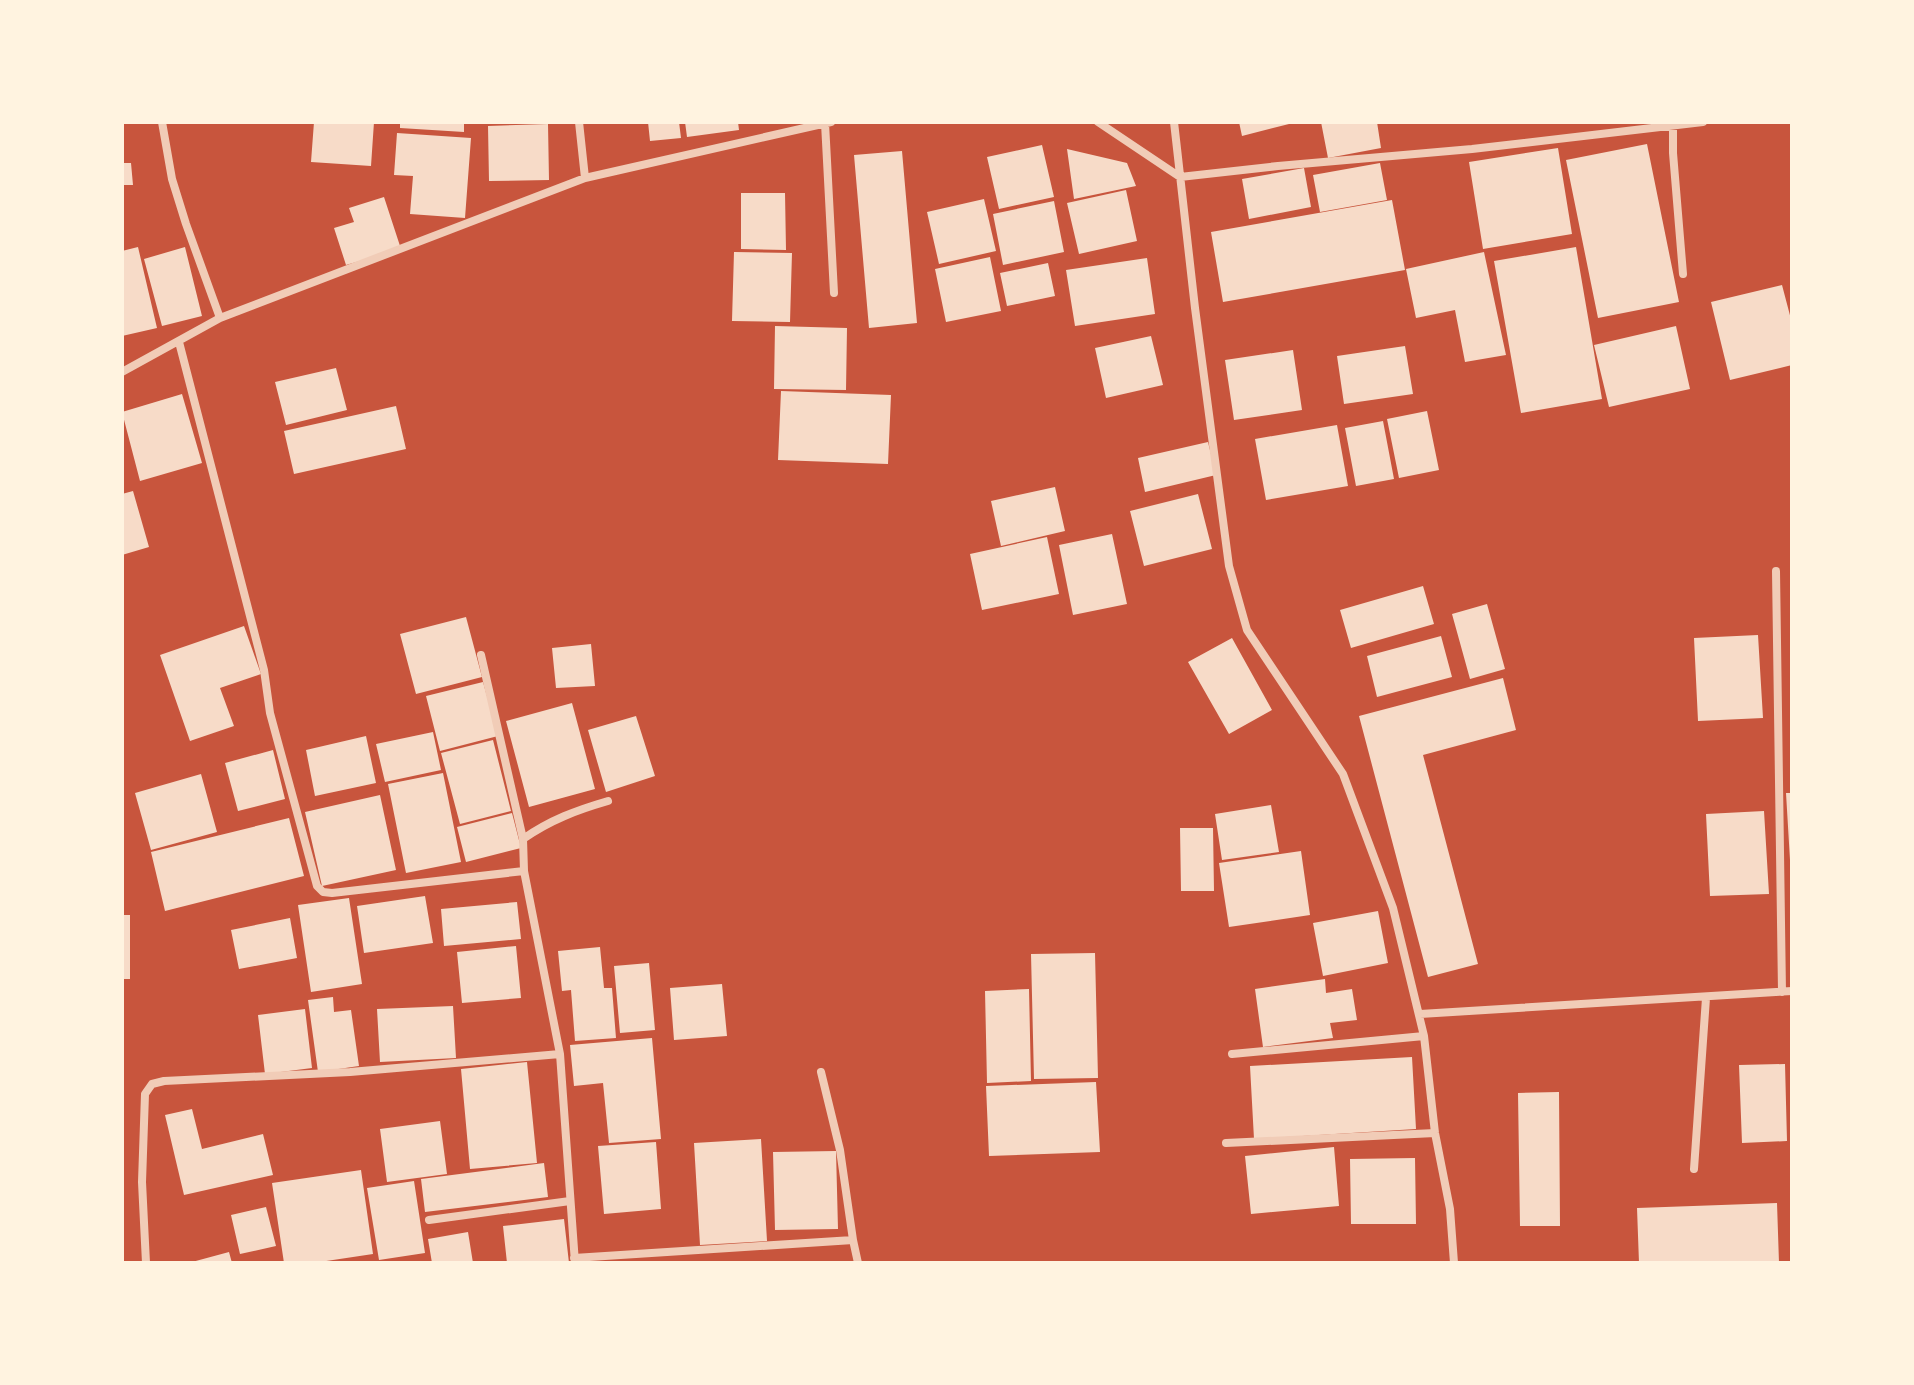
<svg xmlns="http://www.w3.org/2000/svg" width="1914" height="1385" font-family="'PT Serif',serif">
	<style>
		.building { fill: #f7dbc8 }
		.lines { fill: none; stroke-linecap: round; stroke-linejoin: round }
		.minor { stroke: #f1ccb7; stroke-width: 8 }
	</style>
	<rect width="100%" height="100%" fill="#c8553d"/>
	<!-- building -->
	<path class="building" d="M314,122h60l-3,44 -60,-4z
		M400,122h64v10l-64,-4z
		M648,122h31l2,16 -31,3z
		M685,122h53l1,8 -52,7z
		M1239,122h54v1l-51,13z
		M1321,122h56l4,26 -53,10z
		M548,124l1,56 -60,1 -1,-55z
		M397,133l74,5 -6,80 -55,-4 3,-38 -19,-1z
		M1647,144l32,158 -81,16 -32,-158z
		M1042,145l12,52 -55,12 -12,-52z
		M1558,148l14,86 -89,15 -14,-87z
		M1067,149l60,14 9,23 -62,13z
		M902,151l15,172 -48,5 -15,-173z
		M122,163h9l2,22h-11z
		M1380,163l7,37 -67,12 -7,-37z
		M1304,168l7,39 -62,12 -7,-40z
		M1126,190l11,51 -58,13 -12,-51z
		M741,193h44l1,57 -45,-1z
		M384,197l17,52 -55,16 -12,-37 20,-6 -5,-14z
		M984,199l12,52 -57,13 -12,-52z
		M1392,200l13,70 -182,32 -12,-70z
		M1054,201l10,51 -61,13 -10,-51z
		M138,247l19,81 -35,8v-85z
		M185,247l17,69 -40,10 -18,-67z
		M1576,247l26,152 -81,14 -27,-152z
		M734,252l58,1 -2,69 -58,-1z
		M1484,252l22,103 -41,7 -10,-52 -39,8 -10,-49z
		M990,257l11,54 -55,11 -11,-53z
		M1147,258l8,56 -80,12 -9,-56z
		M1048,263l7,33 -48,10 -7,-33z
		M1782,285l10,38v42l-62,15 -19,-78z
		M775,326l72,2 -1,62 -72,-1z
		M1676,326l14,63 -81,18 -15,-62z
		M1151,336l12,49 -57,13 -11,-50z
		M1405,346l8,48 -69,10 -7,-48z
		M1293,350l9,60 -68,10 -9,-60z
		M336,368l11,42 -61,15 -11,-43z
		M781,391l110,4 -3,69 -110,-4z
		M182,394l20,69 -62,18 -18,-69z
		M396,406l10,43 -112,25 -10,-43z
		M1427,411l12,59 -40,8 -12,-59z
		M1383,421l11,58 -38,7 -11,-58z
		M1337,425l11,61 -82,14 -11,-61z
		M1208,442l8,33 -71,17 -7,-34z
		M1055,487l10,44 -64,15 -10,-45z
		M133,491l16,56 -27,8v-61z
		M1198,494l14,55 -68,17 -14,-55z
		M1112,534l15,70 -54,11 -14,-70z
		M1047,537l12,57 -77,16 -12,-56z
		M1423,586l11,38 -83,24 -11,-38z
		M1487,604l18,65 -35,10 -18,-65z
		M466,617l16,60 -66,17 -16,-60z
		M244,626l17,48 -41,14 14,38 -44,15 -30,-86z
		M1758,635l5,83 -65,3 -4,-83z
		M1441,636l11,41 -75,20 -10,-41z
		M1232,638l40,72 -43,24 -41,-72z
		M591,644l4,42 -39,2 -4,-40z
		M1503,678l13,52 -93,25 55,209 -50,13 -69,-261z
		M483,682l15,54 -58,15 -14,-55z
		M572,703l23,86 -66,18 -23,-86z
		M636,716l19,60 -49,16 -18,-62z
		M433,732l8,38 -56,12 -9,-38z
		M366,736l10,47 -61,13 -9,-46z
		M493,740l18,71 -51,13 -19,-71z
		M273,750l12,49 -47,12 -13,-48z
		M443,773l18,89 -55,11 -18,-89z
		M201,774l16,58 -66,18 -16,-57z
		M1786,793h6v67h-2z
		M380,795l16,75 -74,16 -17,-74z
		M1271,805l8,47 -57,8 -7,-46z
		M1764,811l5,83 -59,2 -4,-82z
		M512,813l9,35 -55,14 -9,-35z
		M289,818l15,58 -139,35 -14,-59z
		M1180,828h33l1,63h-33z
		M1301,851l9,64 -81,12 -10,-64z
		M425,896l8,47 -69,10 -7,-47z
		M349,898l13,86 -51,8 -13,-87z
		M517,902l4,37 -77,7 -3,-37z
		M1378,911l10,52 -65,13 -10,-53z
		M122,915h8v64h-8z
		M290,918l7,40 -58,11 -8,-39z
		M516,946l5,52 -59,5 -5,-51z
		M600,947l4,41h8l4,50 -41,3 -4,-51 -9,1 -4,-40z
		M1095,953l3,125 -64,1 -3,-125z
		M649,963l6,67 -35,3 -6,-67z
		M1325,979l1,14 26,-4 5,31 -27,3 3,15 -70,9 -8,-58z
		M722,984l5,52 -53,4 -4,-52z
		M1029,989l2,92 -44,2 -2,-92z
		M333,997l1,15 17,-2 8,56 -41,6 -10,-72z
		M453,1006l3,52 -76,4 -3,-53z
		M305,1009l7,59 -47,6 -7,-59z
		M652,1038l9,101 -52,4 -6,-60 -29,3 -4,-41z
		M1412,1057l4,72 -162,10 -4,-73z
		M527,1062l10,101 -67,6 -9,-100z
		M1785,1064l2,77 -45,2 -3,-78z
		M1096,1082l4,70 -111,4 -3,-70z
		M1559,1092l1,134h-40l-2,-133z
		M192,1109l10,40 61,-15 10,41 -89,20 -19,-80z
		M440,1121l7,53 -60,8 -7,-53z
		M761,1139l6,102 -67,4 -6,-102z
		M656,1142l5,67 -57,5 -6,-68z
		M1334,1147l5,59 -88,8 -6,-58z
		M836,1151l2,78 -63,1 -2,-78z
		M1415,1158l1,66h-65l-1,-65z
		M544,1163l4,34 -123,15 -4,-33z
		M361,1170l12,84 -60,9h-29l-12,-80z
		M414,1181l11,72 -46,7 -12,-72z
		M1777,1203l2,60h-140l-2,-55z
		M266,1207l10,39 -36,8 -9,-39z
		M564,1219l5,44h-62l-4,-37z
		M468,1232l5,31h-41l-4,-24z
		M229,1252l3,11h-40v-1z"/>
	<g class="lines">
		<!-- minor -->
		<path class="minor" d="M162,122l10,57 14,45 34,94
			M579,122l6,56
			M1098,122l82,55 98,-11 194,-17 231,-27
			M1174,122l21,186 34,258 18,64 96,144 50,134 31,128 11,97 15,76 4,54
			M825,123l9,170
			M1673,125v28l10,121
			M179,342l85,328 6,43 47,173 6,6 9,1 192,-22
			M122,372l98,-54 365,-140 246,-56
			M1776,571l6,421
			M481,655l42,184 1,32 36,183 15,209
			M523,839c27,-19 54,-29 85,-38
			M1420,1014l372,-23
			M1232,1054l192,-18
			M1226,1143l209,-10
			M1694,1169l12,-171
			M429,1220l141,-19
			M853,1240l5,23
			M574,1258l279,-18 -13,-90 -19,-78
			M146,1263l-4,-81 3,-88 7,-10 12,-3 186,-9 210,-18"/>
	</g>
	<!-- border -->
	<rect width="1914" height="1385" fill="none" stroke="#fff3e0" stroke-width="248"/>
</svg>
